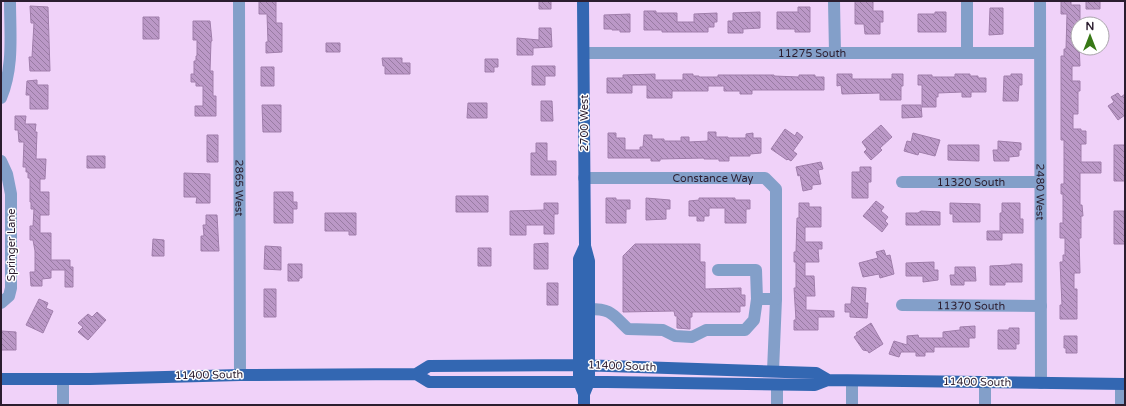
<svg xmlns="http://www.w3.org/2000/svg" width="1126" height="406" font-family="'Varela Round',sans-serif">
	<style>
		.building { fill: url(#building-back-hatch); stroke: #a07eab }
		.lines { fill: none; stroke-linecap: round; stroke-linejoin: round }
		.minor { stroke: #839fc9; stroke-width: 12 }
		.major { stroke: #3367b2; stroke-width: 12 }
		.labels { text-anchor: middle; dominant-baseline: central; stroke-width: 3; stroke-linejoin: round; paint-order: stroke }
		.street-label { font-size: 11px; fill: #2b1d2f; stroke: #fff }
	</style>
	<defs>
		<pattern id="building-back-hatch" width="6" height="6" patternUnits="userSpaceOnUse"><rect width="6" height="6" fill="#bb98c7"/><path d="M-1 5l2 2M0 0l6 6M5-1l2 2" fill="none" stroke="#987ba2"/></pattern>
	</defs>
	<rect width="100%" height="100%" fill="#f0d2f9"/>
	<!-- building -->
	<path class="building" d="M259,1h17v22h6v29l-16,1v-11h2l-1,-28h-8z
		M539,1h12v8h-12z
		M855,1h18v10h10v11h-3v12h-15l-1,-10h-9z
		M1061,1h10v4h9v19h-2l2,42h-8v15h8v10h-2v23h-5v15h8v2h5v13h-5v18h20v11h-21v32h2l1,11h-2v22h-2l1,35h-6v16h3v30h-17v-14h2l-2,-43h3v-7h2v-17h-5v-15h3v-29h-2v-10h3v-44h-3v-84h3v-7h2l1,-35h-6z
		M1086,1h14v8h-14z
		M30,6l18,1 2,64h-20l-1,-14h3l2,-34h-3z
		M798,7h12v25h-15v-3h-18v-17h21z
		M990,8h13v26l-14,1z
		M644,11h12v2h21v9h17v-8l23,-1v9h-3v5h-6v5h-46v-2h-18z
		M760,12v16l-17,1v4h-15v-12h5v-8z
		M935,12h11v20h-28v-18h17z
		M630,14v18h-10v-2h-8v-1h-8v-14z
		M143,17h16v22h-16z
		M193,21h17l2,20h-1l-1,30h3v25h3v20h-21v-10h8v-20h-7v-4h-5v-8h3v-13h2v-5h1v-16h-4z
		M539,28h12l1,19 -19,1v7h-16v-17l22,2z
		M326,43h14v9h-14z
		M382,58h20v5h8v11h-25v-8h-2z
		M485,59h13v8h-4v5h-9z
		M532,66h23v10h-10v9h-13z
		M261,67h13v19h-13z
		M655,74v6h28v-6h10v2h6v1h19v-2h56v1l25,1v-2h16v2h9v13h-72v4h-12v-3h-16v-5h-16v5h-36v7h-25v-13h-15v8h-25v-15h16v-3z
		M837,74h15v5h40v-5h11v12h-2v14h-21v-7l-38,1 -1,-9 -4,1z
		M955,74h15v2h8v2h8v14h-15v5h-9v-5l-24,1v4h-2v10h-14v-22h-4v-10h14v2h23z
		M1011,74h11v11h-3l-1,16h-15l1,-25h7z
		M37,80v5h11v24h-18v-14h-4l1,-14z
		M1118,93l3,4 4,-3v21l-7,5 -10,-14 6,-4 -3,-5z
		M541,101h11l1,20h-12z
		M468,103h19v15h-20z
		M262,105h19v27h-18z
		M902,105h19l1,12 -20,1z
		M15,116h11l-1,8h11l-1,8h2l-1,27h10l-1,20h-5v13h9v23h-9v18h11v27h19v7h3v20h-8v-17h-14v8l-9,1v7h-11l-1,-14h5v-21l-2,-11h-3v-14h3l1,-17h-3v-7h-1v-24h-2v-6h-2v-5h-3l1,-25h-5l-1,-12h-3z
		M881,125l11,12 -12,11 2,2 -11,10 -7,-8 3,-3 -5,-7z
		M785,129l10,7 2,-4 6,5 -10,14 4,3 -6,7 -3,-2 -1,1 -16,-11z
		M708,132h8v5h12v1h18v-4l7,-1v5h8v15l-11,1v2h-21v5h-10v-2h-15v-1l-44,1v2h-9v-3h-43v-25h8v5h9v12h15v-3h3l1,-12h8v4h12v2h17v-4h8v5l19,-1z
		M913,133l27,7 -5,16 -16,-4 -1,3 -14,-4 3,-10 4,1z
		M207,135h11v27h-11z
		M998,141l23,2v7h-2v6l-10,1v4h-15l-1,-11h5z
		M536,143h11v18h9v14h-25v-22h5z
		M948,145h31v16l-31,-1z
		M1114,145h11v36h-11z
		M87,156h18v12h-18z
		M821,162l2,7 -5,1 3,14 -9,1v4l-9,2 -3,-16 -2,1 -2,-9z
		M860,167h11v15h-3v16h-16v-26h8z
		M184,173l26,1v29h-14l1,-6h-13z
		M274,192h19v10h4v7h-4v14h-19z
		M456,196h32v16h-32z
		M606,198h10v2h14v9h-4v14h-20z
		M646,198l24,2v9h-4v10l-20,1z
		M699,198h36v2h15v9h-4v14h-21v-15h-16v8h-5v5h-7v-5h-8v-15l10,-1z
		M876,201l8,6 -3,4 7,6 -3,4 3,3 -6,8 -19,-16z
		M544,203h14v11h-4v20h-10v-9h-18v10h-16v-24l34,-1z
		M799,203h10v4h12v20h-16v15h17v7h-4l1,13h-14v14h9l1,20h-9v14l28,1v6h-16v13h-24v-10h2l-2,-32h2v-26h-2v-10h2l1,-34h2z
		M950,203l30,1v18h-27v-8h-3z
		M1002,203h18v16h3v14h-21v7h-15v-9h13v-18h2z
		M921,211l19,1v13h-34v-12h12z
		M1114,211h10l1,33h-11z
		M325,213h31v22h-7v-4h-24z
		M206,215h11l2,36h-18v-15h3l-1,-11h3z
		M153,239l11,1v16h-12z
		M548,243v26h-14v-25z
		M635,244h65v18h5v27l36,-1v7h4v11h-5v6h-48v5h-2v12l-13,-1v-12h-2l-1,-5 -51,1v-56z
		M265,246l16,1v23l-17,-1z
		M478,248h13v18h-13z
		M884,250l2,6 4,-1 4,19 -14,4 -1,-4 -16,3 -4,-14 19,-5 -2,-6z
		M934,262v8h4v10l-15,2v-6h-17v-13z
		M288,264h14v14h-3v3h-11z
		M1011,264h11v18h-17v3h-15v-19l21,-1z
		M955,267h20l1,14h-12v4h-13l-1,-10h5z
		M547,283h11v22h-11z
		M852,287l14,1 -1,15h3l-1,15 -17,-1v-5h-5v-8h6z
		M264,289h12v28h-12z
		M39,299l9,4 -2,5 7,3 -10,22 -17,-8z
		M97,312l9,8 -18,20 -10,-8 5,-5 -5,-4 10,-9 4,3z
		M871,323l12,21 -14,9 -1,-2 -5,-1 -9,-13 3,-2 -1,-2z
		M975,326v12h-6v9h-35v5h-9v4h-9v-4h-15l-2,5 -10,-3 5,-13 13,4v-9l11,-1 1,3h24v-6l17,-2v-3z
		M1009,328h10v16h-3v5h-18v-19h11z
		M1,331l15,1v18h-15z
		M1064,336h13v17h-11v-5h-2z"/>
	<g class="lines">
		<!-- minor -->
		<g class="minor">
			<path id="s1" d="M239,1l1,374"/>
			<path d="M834,1l1,52"/>
			<path d="M967,1v52"/>
			<path id="s2" d="M1040,1l1,382"/>
			<path id="s3" d="M584,53h456"/>
			<path d="M1,98c13,-31 9,-64 9,-97"/>
			<path d="M1,161l6,13 4,20v94l-2,8 -8,7"/>
			<path id="s4" d="M584,178h181l11,11v110l-3,72"/>
			<path id="s5" d="M902,182h138"/>
			<path d="M718,270h38l1,29"/>
			<path id="s6" d="M902,305l139,1"/>
			<path d="M589,309c23,0 23,5 39,20l35,1 12,6 17,1 14,-7h39l9,-10 3,-21h19"/>
			<path d="M63,379v26"/>
			<path d="M985,382v23"/>
			<path d="M1121,384v21"/>
			<path d="M777,385v20"/>
			<path d="M852,405v-24"/>
		</g>
		<!-- major -->
		<path class="major" d="M583,1l2,245 4,15v121l-5,12
			M416,374l13,8h178l208,3 13,-5 297,4
			M1,379h89l150,-4 176,-1 13,-8 150,-1 237,8 12,7
			M584,405v-11l-5,-12v-123l6,-13"/>
	</g>
	<g class="labels">
		<!-- street labels -->
		<g class="street-label">
			<text stroke="none"><textPath href="#s3" startOffset="228">11275 South</textPath></text>
			<text transform="translate(584 123) rotate(-90)">2700 West</text>
			<text stroke="none"><textPath href="#s4" startOffset="129">Constance Way</textPath></text>
			<text stroke="none"><textPath href="#s5" startOffset="69">11320 South</textPath></text>
			<text stroke="none"><textPath href="#s1" startOffset="187">2865 West</textPath></text>
			<text stroke="none"><textPath href="#s2" startOffset="191">2480 West</textPath></text>
			<text transform="translate(11 245) rotate(-90)">Springer Lane</text>
			<text stroke="none"><textPath href="#s6" startOffset="69">11370 South</textPath></text>
			<text transform="translate(622 366) rotate(2)">11400 South</text>
			<text transform="translate(209 375) rotate(-1)">11400 South</text>
			<text transform="translate(977 382) rotate(1)">11400 South</text>
		</g>
	</g>
	<!-- border -->
	<rect width="1126" height="406" fill="none" stroke="#2b1d2f" stroke-width="4"/>
	<!-- north arrow -->
	<g transform="translate(1090 36)"><circle r="19" fill="#ffffff" stroke="#aaa5ac"/>
	<path d="M0-3L7 15L0 10L-7 15Z" fill="#377816"/>
	<text y="-6" font-size="11" font-weight="bold" text-anchor="middle" fill="#2b1d2f">N</text>
	</g>
</svg>
